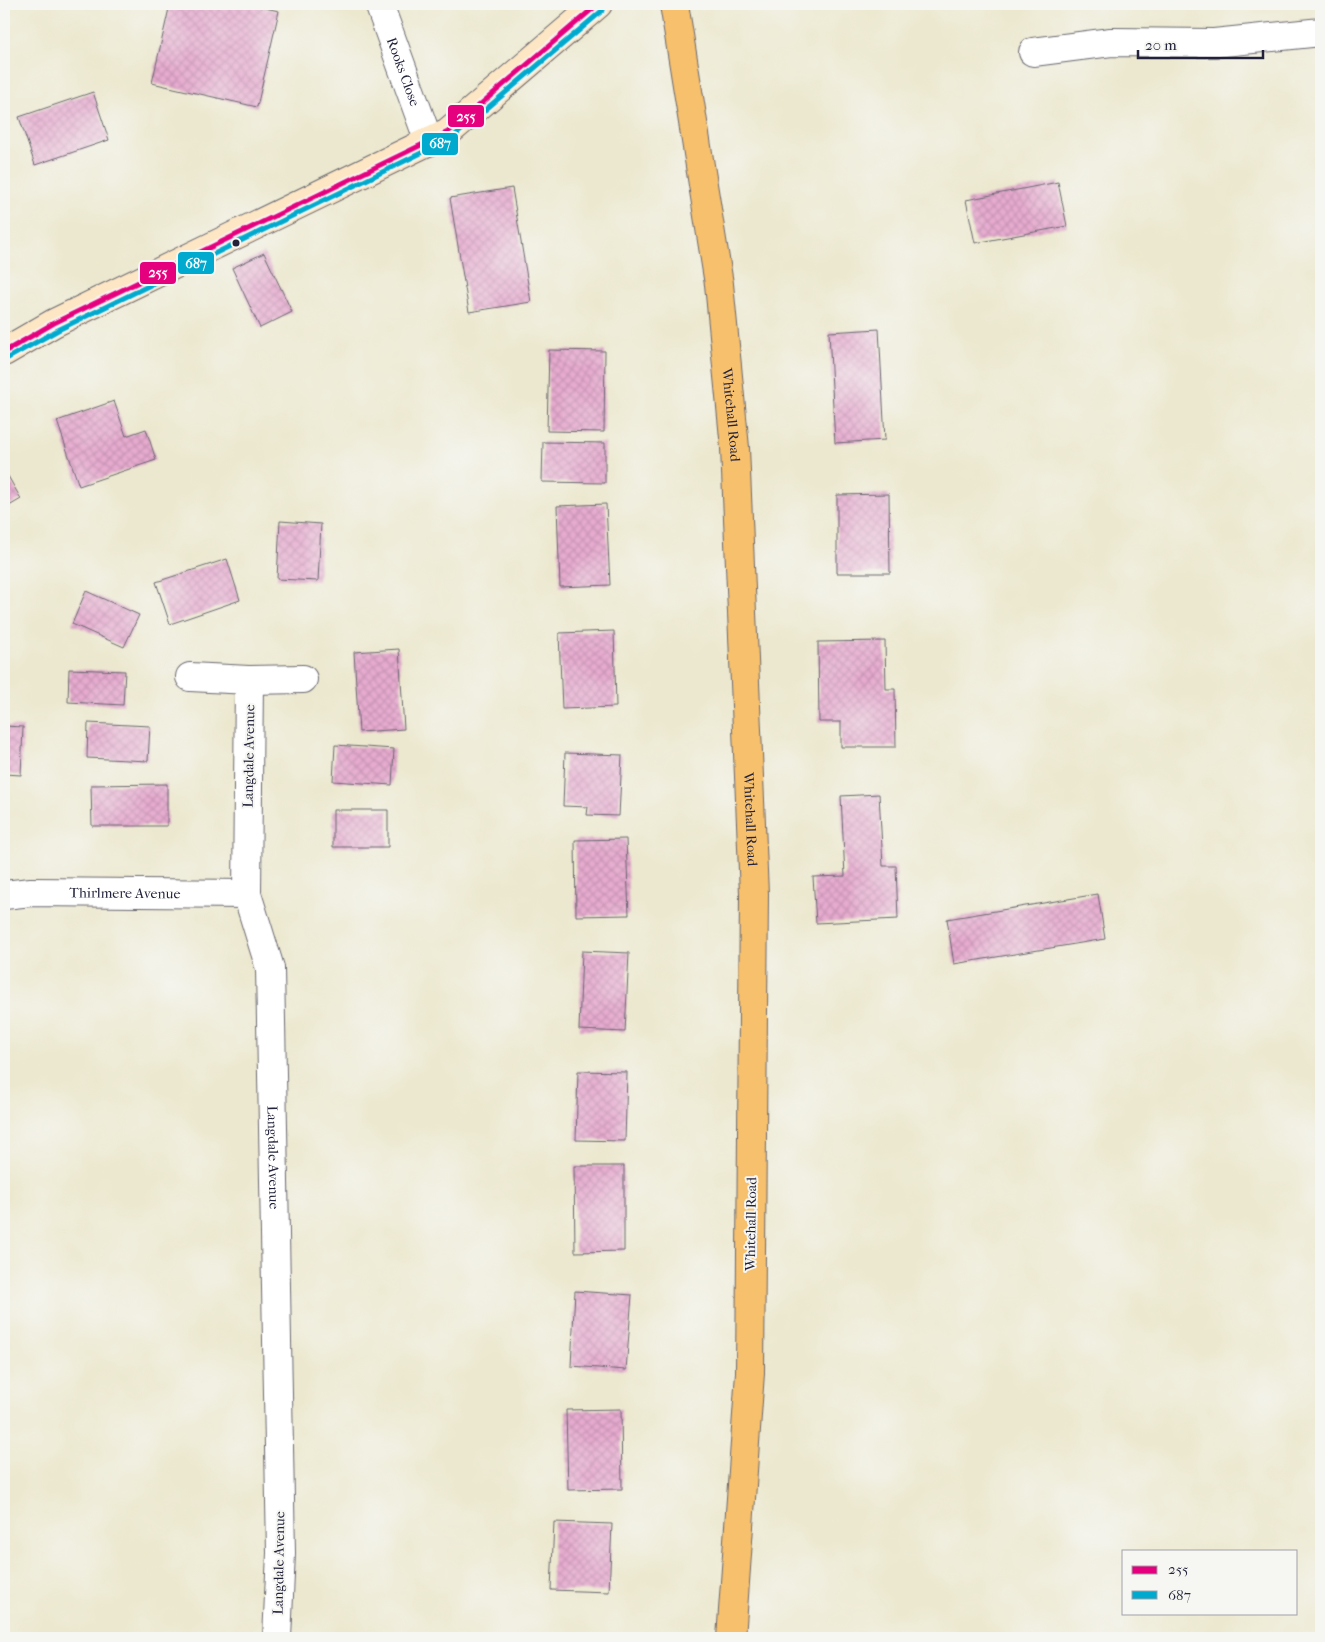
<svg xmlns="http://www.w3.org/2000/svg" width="1325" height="1642" font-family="'IM FELL French Canon',serif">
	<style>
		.building { fill: url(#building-cross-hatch) }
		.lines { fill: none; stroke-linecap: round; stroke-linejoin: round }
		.street-casing { stroke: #69676f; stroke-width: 30 }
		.secondary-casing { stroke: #69676f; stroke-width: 30 }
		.highway-casing { stroke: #69676f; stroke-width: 30 }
		.street { stroke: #fff; stroke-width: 28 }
		.secondary { stroke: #fce6c4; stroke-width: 28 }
		.highway { stroke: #f7c06c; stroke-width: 28 }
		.bus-1-casing { stroke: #f6f6f2; stroke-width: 9 }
		.bus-2-casing { stroke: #f6f6f2; stroke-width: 9 }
		.bus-1 { stroke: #e5007d; stroke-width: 5 }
		.bus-2 { stroke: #00a9ce; stroke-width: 5 }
		.bus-dot { fill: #22223b; stroke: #f6f6f2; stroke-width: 2 }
		.labels { text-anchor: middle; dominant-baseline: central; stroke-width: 4; stroke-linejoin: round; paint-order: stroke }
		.street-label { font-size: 14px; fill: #22223b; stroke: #f6f6f2 }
		.line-badge { stroke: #f6f6f2; stroke-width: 2 }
		.badge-label { font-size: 14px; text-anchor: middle; font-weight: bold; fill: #fff }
	</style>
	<defs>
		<pattern id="building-cross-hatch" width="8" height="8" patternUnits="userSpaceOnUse" patternTransform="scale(1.25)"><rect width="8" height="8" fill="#e6abcf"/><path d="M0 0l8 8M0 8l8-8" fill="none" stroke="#c593b3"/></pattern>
	</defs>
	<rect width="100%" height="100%" fill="#f6f6f2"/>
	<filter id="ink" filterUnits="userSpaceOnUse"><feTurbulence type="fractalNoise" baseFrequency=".02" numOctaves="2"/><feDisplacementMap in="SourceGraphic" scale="10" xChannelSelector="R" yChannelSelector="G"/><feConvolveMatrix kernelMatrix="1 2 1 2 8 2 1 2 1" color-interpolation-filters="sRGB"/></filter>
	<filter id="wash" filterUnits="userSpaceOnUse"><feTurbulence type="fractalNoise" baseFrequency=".0096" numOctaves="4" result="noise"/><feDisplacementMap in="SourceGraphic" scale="20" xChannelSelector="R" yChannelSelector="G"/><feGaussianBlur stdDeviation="1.12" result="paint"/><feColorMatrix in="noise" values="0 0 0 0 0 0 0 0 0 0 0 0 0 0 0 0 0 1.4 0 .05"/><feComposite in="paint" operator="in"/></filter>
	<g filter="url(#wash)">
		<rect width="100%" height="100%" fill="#ece8cf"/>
		<g id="blocks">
			<!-- building -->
			<path class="building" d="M170,4h77l32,7 -22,96 -105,-24z
				M93,92l16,48 -74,25 -16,-48z
				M1058,182l9,44 -92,17 -9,-43z
				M512,188l19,114 -62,10 -19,-114z
				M264,253l28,59 -32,16 -28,-60z
				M879,329l6,111 -50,3 -6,-111z
				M549,350l56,1 -1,81 -57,-1z
				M114,401l12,35 20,-7 10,31 -77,26 -22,-65z
				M543,442l62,1v40l-63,-1z
				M4,469l17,30 -17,10z
				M889,494l1,79h-53v-78z
				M606,504l4,81 -50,2 -3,-81z
				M280,521l41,3 -3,57 -41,-2z
				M227,559l13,41 -70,24 -14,-42z
				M86,591l53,24 -15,32 -52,-23z
				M614,631l2,76 -54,2 -3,-76z
				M885,641l1,48h9l1,58h-55v-25h-22l-1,-80z
				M399,649l5,80 -45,3 -5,-80z
				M69,669l56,2 -2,34 -55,-3z
				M88,723l62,3 -2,35 -61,-3z
				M4,726l19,1 -2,48 -17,-1z
				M335,745l59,4 -2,36 -59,-4z
				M565,753l57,2 -3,61 -32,-1 1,-8 -25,-1z
				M167,784v42h-75l-1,-41z
				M879,794l4,72h13l2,53 -82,4 -3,-46 32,-1 -4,-80z
				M333,810h55v37h-55z
				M626,839l3,76 -53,1 -1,-76z
				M1098,894l7,45 -151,25 -7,-45z
				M582,951l47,2 -4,79 -46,-2z
				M578,1071l49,1 -2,69 -49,-1z
				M574,1166h50v85l-49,1z
				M575,1291l57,4 -6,75 -55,-4z
				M621,1409l1,80 -54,1 -2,-80z
				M554,1522l58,2 -3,68 -58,-2z"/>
		</g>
	</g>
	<g filter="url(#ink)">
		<use href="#blocks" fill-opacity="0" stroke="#69676f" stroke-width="1"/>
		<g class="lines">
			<defs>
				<g id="street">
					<path id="s1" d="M379,4l50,138"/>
					<path d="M1033,52l78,-10 103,1 107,-11"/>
					<path d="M190,677l59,3 54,-1"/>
					<path id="s2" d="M249,680l-2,214 23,74 11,585 -4,85"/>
					<path id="s3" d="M4,895l27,-3 216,2"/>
				</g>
				<path id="secondary" d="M4,352l50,-29 394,-191 150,-128"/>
				<g id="highway">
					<path id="s4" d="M674,4l45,280 16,164 19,446 -4,479 -19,265"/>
				</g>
			</defs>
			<!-- street casing -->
			<use href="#street" class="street-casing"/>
			<!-- secondary casing -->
			<use href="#secondary" class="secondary-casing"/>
			<!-- highway casing -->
			<use href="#highway" class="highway-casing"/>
			<!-- street -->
			<use href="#street" class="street"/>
			<!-- secondary -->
			<use href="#secondary" class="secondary"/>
			<!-- highway -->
			<use href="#highway" class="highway"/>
			<defs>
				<path id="bus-1" d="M4,352l50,-29 394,-191 150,-128"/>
				<path id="bus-2" d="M8,358l50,-28 394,-192 151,-128"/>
			</defs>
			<!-- bus-1 casing -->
			<use href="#bus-1" class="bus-1-casing"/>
			<!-- bus-2 casing -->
			<use href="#bus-2" class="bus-2-casing"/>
			<!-- bus-1 -->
			<use href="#bus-1" class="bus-1"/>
			<!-- bus-2 -->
			<use href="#bus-2" class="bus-2"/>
		</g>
	</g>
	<!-- markers -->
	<circle class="bus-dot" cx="236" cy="243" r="4.5"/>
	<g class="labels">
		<!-- street labels -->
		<g class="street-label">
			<text stroke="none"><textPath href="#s1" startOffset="72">Rooks Close</textPath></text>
			<text stroke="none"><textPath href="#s4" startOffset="415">Whitehall Road</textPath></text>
			<text transform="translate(249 756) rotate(-89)">Langdale Avenue</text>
			<text stroke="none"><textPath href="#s4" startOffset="820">Whitehall Road</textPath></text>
			<text stroke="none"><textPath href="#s3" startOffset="121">Thirlmere Avenue</textPath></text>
			<text stroke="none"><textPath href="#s2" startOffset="481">Langdale Avenue</textPath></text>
			<text transform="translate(751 1224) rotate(-89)">Whitehall Road</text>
			<text transform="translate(279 1563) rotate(-89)">Langdale Avenue</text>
		</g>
	</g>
	<g class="line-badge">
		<rect x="447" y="104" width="38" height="24" rx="5" fill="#e5007d"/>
		<rect x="421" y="132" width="38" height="24" rx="5" fill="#00a9ce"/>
		<rect x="177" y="251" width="38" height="24" rx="5" fill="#00a9ce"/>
		<rect x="139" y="261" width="38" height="24" rx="5" fill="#e5007d"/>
	</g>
	<g class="badge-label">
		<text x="466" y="121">255</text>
		<text x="440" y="148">687</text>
		<text x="196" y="268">687</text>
		<text x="158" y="277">255</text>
	</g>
	<!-- margin -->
	<rect width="1325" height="1642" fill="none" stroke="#f6f6f2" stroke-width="20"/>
	<!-- legend -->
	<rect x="1122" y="1550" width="175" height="65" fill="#f6f6f2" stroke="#a1a1a9"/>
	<rect x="1132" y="1566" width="25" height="8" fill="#e5007d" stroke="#a1a1a9"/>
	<text x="1168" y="1574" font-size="15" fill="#22223b">255</text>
	<rect x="1132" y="1591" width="25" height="8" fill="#00a9ce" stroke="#a1a1a9"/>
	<text x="1168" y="1600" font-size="15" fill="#22223b">687</text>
	<!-- scale -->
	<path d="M1138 50v8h125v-8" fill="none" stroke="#22223b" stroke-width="2.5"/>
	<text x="1145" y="50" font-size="15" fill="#22223b" stroke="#f6f6f2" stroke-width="4" paint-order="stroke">20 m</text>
</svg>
